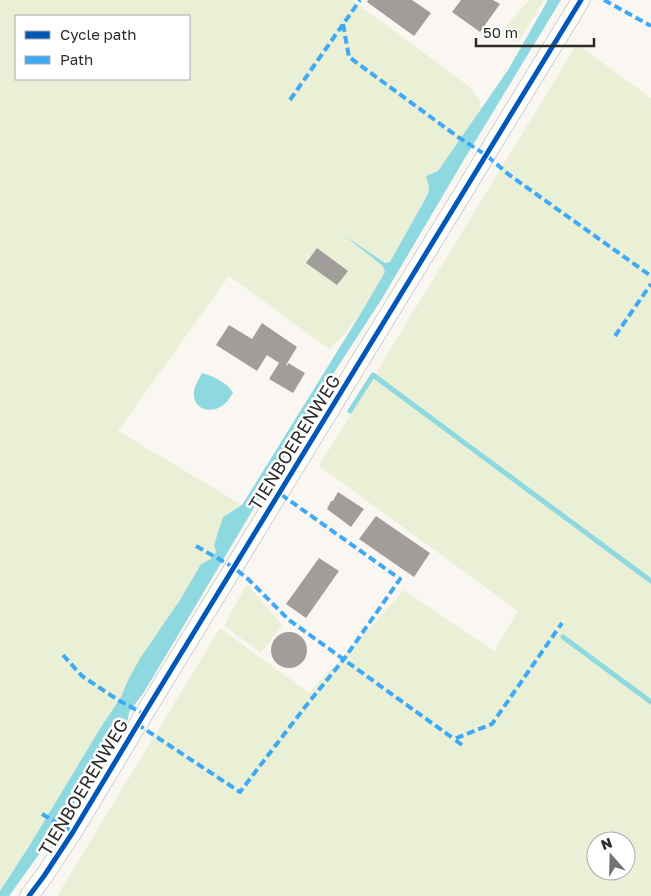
<svg xmlns="http://www.w3.org/2000/svg" width="651" height="896" font-family="'Golos Text',sans-serif">
	<style>
		.green { fill: #e9f0d5; fill-rule: evenodd }
		.water { fill: #8ed8e0 }
		.lines { fill: none; stroke-linecap: round; stroke-linejoin: round }
		.stream { stroke: #8ed8e0; stroke-width: 5 }
		.building { fill: #a09d9a }
		.street-casing { stroke: #adaba7; stroke-width: 19 }
		.street { stroke: #fefefd; stroke-width: 18 }
		.quiet { stroke: #3fa9f5; stroke-width: 4; stroke-dasharray: 8 4; stroke-linecap: butt }
		.cycleway-casing { stroke: #fff; stroke-width: 8 }
		.cycleway { stroke: #0057b8; stroke-width: 5 }
		.labels { text-anchor: middle; dominant-baseline: central; stroke-width: 5; stroke-linejoin: round; paint-order: stroke }
		.street-label { font-size: 18px; fill: #2d2c28; stroke: #fff }
	</style>
	<rect width="100%" height="100%" fill="#faf7f2"/>
	<!-- green -->
	<path class="green" d="M0,0h352l118,87 9,12 2,9 -34,52 -9,11 -12,5 3,11 -1,7 -38,68 -5,1 -32,-21 30,24 2,6 -24,41 -22,27 -10,9 -100,-73 -111,155 124,74 -19,12 -7,35 -5,7 -10,5 -21,36 -52,80 -7,17 -20,30 -73,121 -28,43zM16,16h173v63h-173z
		M529,0h15l-26,42 -19,-8z
		M577,44l74,54v798h-594l163,-268 89,65 95,-103 90,61 24,-40 -199,-145zM596,841h30v30h-30z
		M246,585l3,1 33,39 -21,28 -37,-27z"/>
	<!-- water -->
	<path class="water" d="M548,0h13l-96,158 -82,139 -59,91 -15,28 -165,276 -15,20 -1,7 -63,99 -56,78h-9v-5l28,-43 73,-121 20,-30 7,-17 13,-23 39,-57 21,-36 10,-5 5,-7 -2,-7 9,-28 19,-12 119,-192 24,-41 -2,-6 -38,-30 40,27 5,-1 38,-68 1,-7 -3,-11 12,-5 70,-101z
		M202,373c11,3 26,10 31,20 -3,4 -6,10 -10,12 -13,10 -31,4 -29,-14 1,-6 5,-12 8,-18z"/>
	<g class="lines">
		<!-- stream -->
		<path class="stream" d="M350,411l23,-36 278,206
			M563,637l88,65"/>
	</g>
	<!-- building -->
	<path class="building" d="M368,0h44l19,13 -17,23 -47,-34z
		M461,0h32l7,4 -20,28 -28,-20z
		M317,248l31,23 -11,14 -31,-22z
		M262,323l35,24 -11,18 1,1 1,-3 17,10 -12,20 -24,-14 10,-16 -12,-8 -10,16 -41,-26 13,-20 23,14z
		M338,492l26,17 -13,18 -24,-18 4,-8h2z
		M376,516l54,37 -16,24 -55,-38z
		M319,558l20,13 -33,47 -20,-14z
		M271 650a18 18 0 1 1 36 0a18 18 0 1 1-36 0Z"/>
	<g class="lines">
		<defs>
			<path id="street" d="M29,896l15,-20 29,-44 71,-118 437,-714"/>
		</defs>
		<!-- street casing -->
		<use href="#street" class="street-casing"/>
		<!-- street -->
		<use href="#street" class="street"/>
		<!-- quiet -->
		<path class="quiet" d="M604,0l47,26
			M343,24l6,33 109,80 28,18 22,19 143,102
			M290,100l70,-100
			M615,336l36,-52
			M196,546l37,21 15,12 41,41 165,119
			M63,655l19,21 36,24 26,14
			M137,724l103,68 65,-85 39,-48 56,-80 -121,-86
			M462,745l-8,-6 38,-15 70,-101
			M42,814l31,18"/>
		<defs>
			<path id="cycleway" d="M29,896l15,-20 29,-44 71,-118 437,-714"/>
		</defs>
		<!-- cycleway casing -->
		<use href="#cycleway" class="cycleway-casing"/>
		<!-- cycleway -->
		<use href="#cycleway" class="cycleway"/>
	</g>
	<g class="labels">
		<!-- street labels -->
		<g class="street-label">
			<text transform="translate(294 442) rotate(-58)">TIENBOERENWEG</text>
			<text transform="translate(83 787) rotate(-59)">TIENBOERENWEG</text>
		</g>
	</g>
	<!-- legend -->
	<rect x="15" y="15" width="175" height="65" fill="#ffffff" stroke="#ababa9"/>
	<rect x="25" y="31" width="25" height="8" fill="#0057b8" stroke="#ababa9"/>
	<text x="60" y="40" font-size="15" fill="#2d2c28">Cycle path</text>
	<rect x="25" y="56" width="25" height="8" fill="#3fa9f5" stroke="#ababa9"/>
	<text x="60" y="65" font-size="15" fill="#2d2c28">Path</text>
	<!-- north arrow -->
	<g transform="translate(611 856) rotate(340)"><circle r="24" fill="#ffffff" stroke="#ababa9"/>
	<path d="M0-4L9 19L0 12L-9 19Z" fill="#75736f"/>
	<text y="-8" font-size="14" font-weight="bold" text-anchor="middle" fill="#2d2c28">N</text>
	</g>
	<!-- scale -->
	<path d="M476 38v8h118v-8" fill="none" stroke="#2d2c28" stroke-width="2.5"/>
	<text x="483" y="38" font-size="15" fill="#2d2c28" stroke="#ffffff" stroke-width="4" paint-order="stroke">50 m</text>
</svg>
